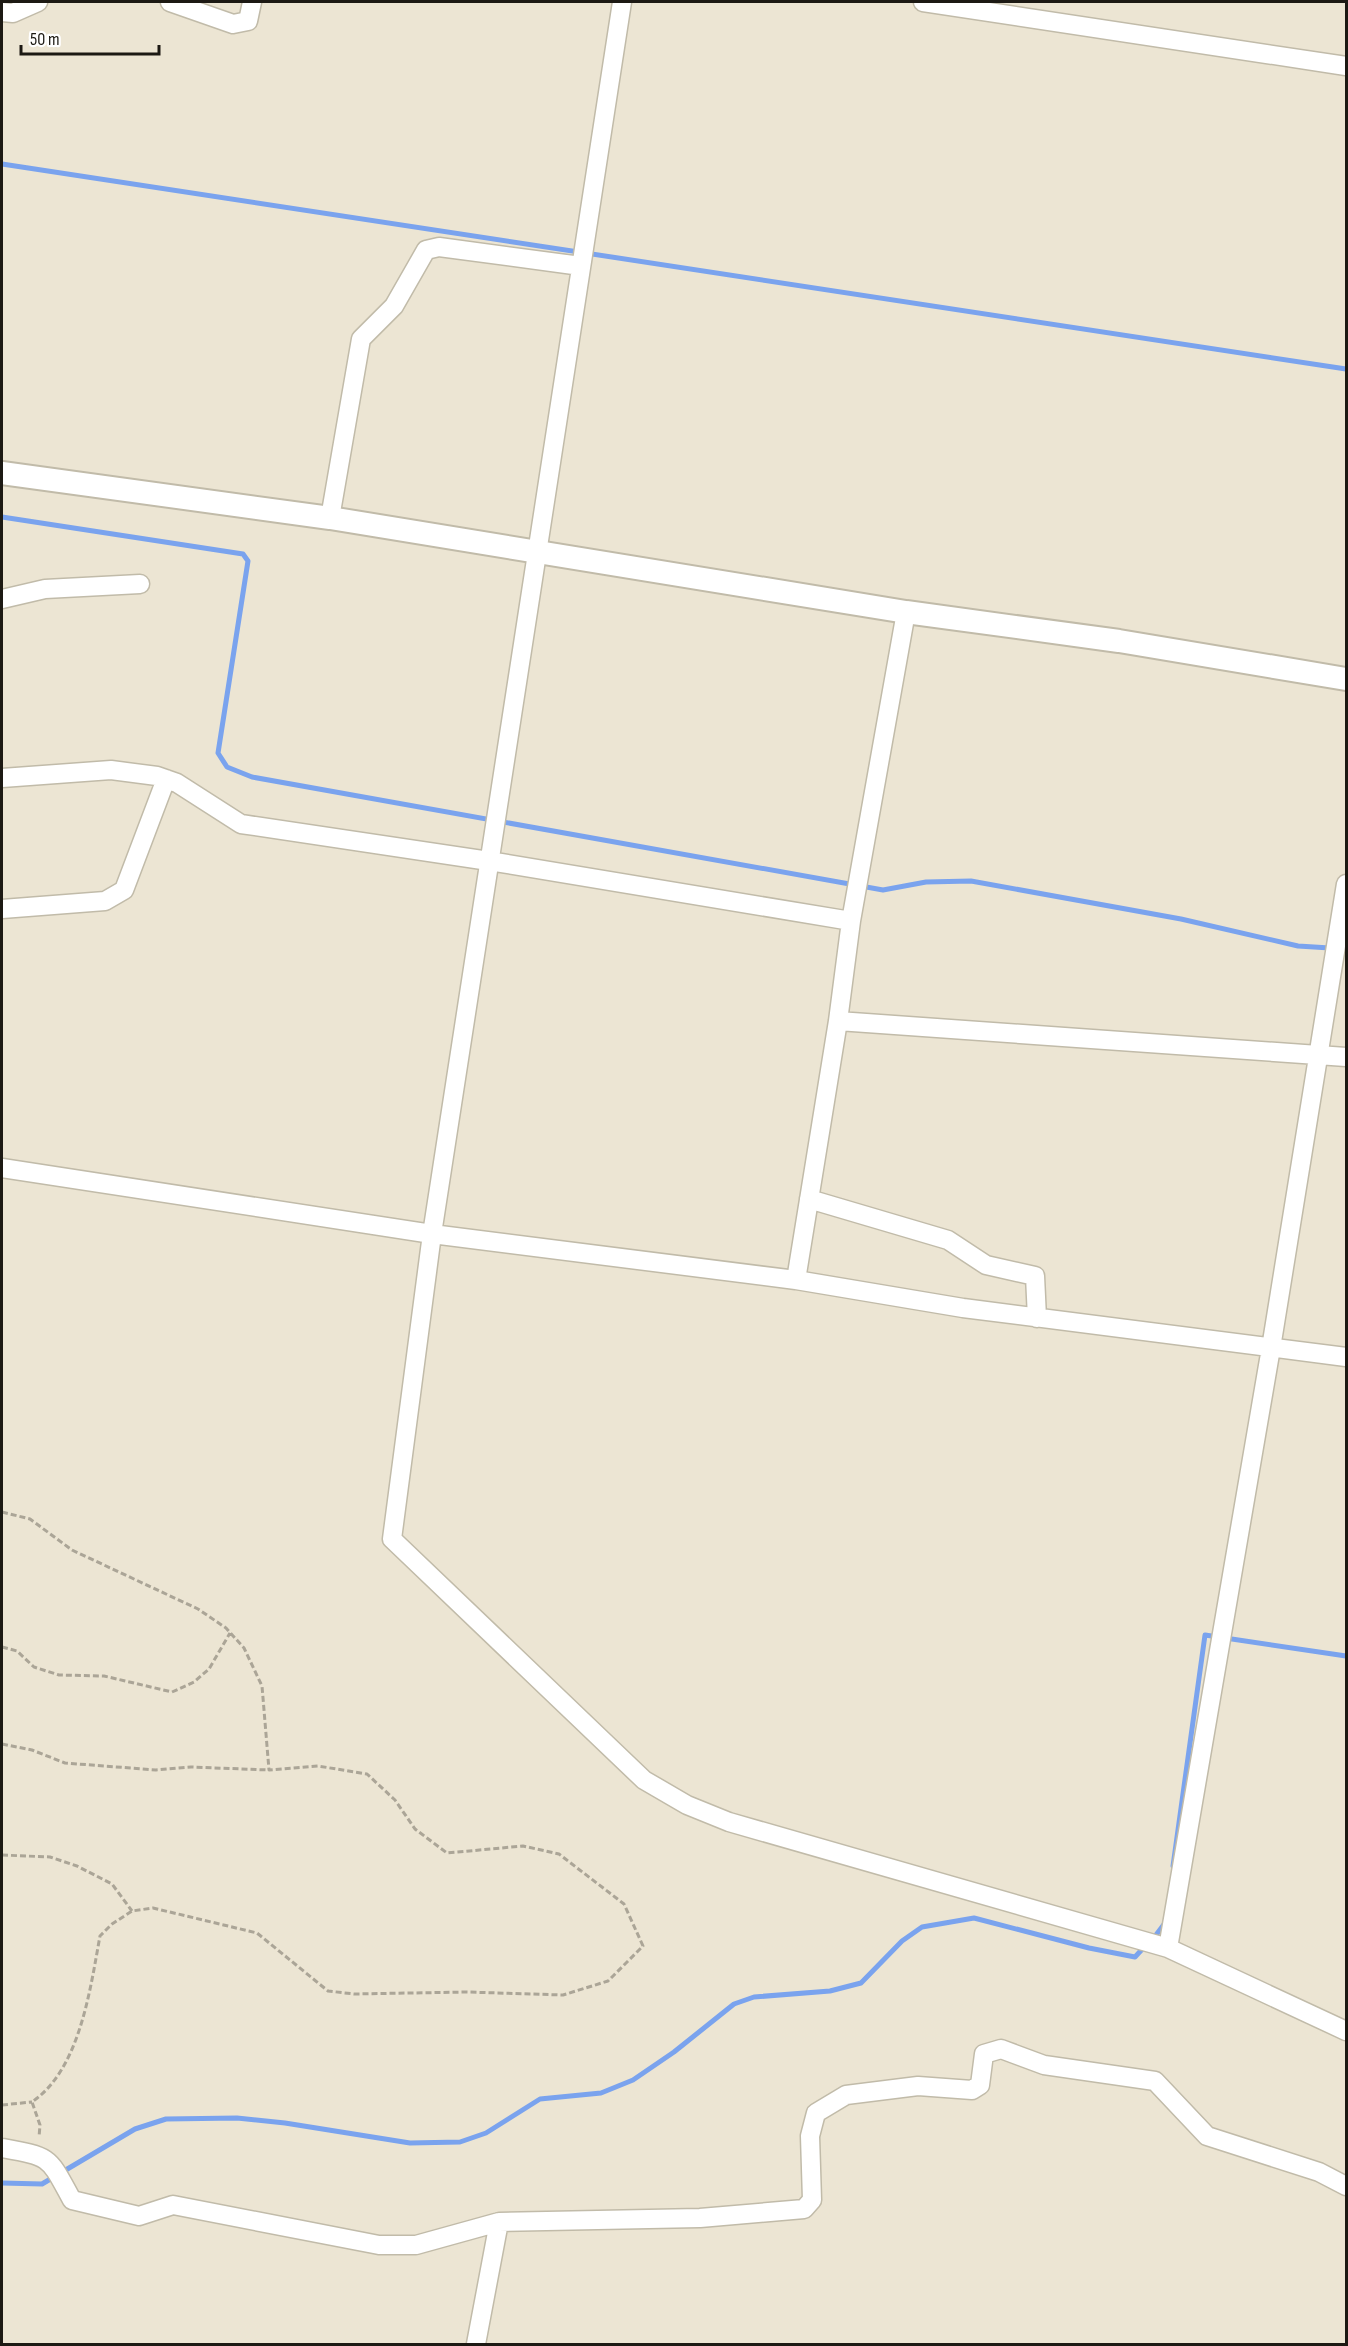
<svg xmlns="http://www.w3.org/2000/svg" width="1348" height="2346" font-family="'Sofia Sans Condensed',sans-serif">
	<style>
		.lines { fill: none; stroke-linecap: round; stroke-linejoin: round }
		.stream { stroke: #7aa3ee; stroke-width: 5 }
		.minor-casing { stroke: #c1bba9; stroke-width: 21 }
		.tertiary-casing { stroke: #c1bba9; stroke-width: 26 }
		.path { stroke: #aba597; stroke-width: 3; stroke-dasharray: 6 3; stroke-linecap: butt }
		.minor { stroke: #fff; stroke-width: 18 }
		.tertiary { stroke: #fff; stroke-width: 22 }
	</style>
	<rect width="100%" height="100%" fill="#ece5d3"/>
	<g class="lines">
		<!-- stream -->
		<path class="stream" d="M2,164l1344,205
			M2,517l241,37 5,7 -30,192 9,14 25,10 631,113 43,-8 45,-1 210,38 117,27 48,3
			M1173,1866l32,-231 141,21
			M1153,1939l12,-16
			M2,2183l40,1 93,-55 31,-10 71,-1 48,5 125,20 50,-1 26,-9 54,-34 61,-6 32,-13 41,-28 60,-48 20,-7 76,-6 31,-8 41,-42 20,-14 52,-9 115,30 46,9 11,-12"/>
		<defs>
			<path id="minor" d="M170,2l63,22 15,-3 4,-19
				M622,2l-190,1232 -40,305 252,241 43,25 42,17 439,126 178,83
				M923,2l423,64
				M2,12l11,1 25,-11
				M330,518l31,-179 33,-33 32,-56 13,-3 142,19
				M2,599l43,-10 95,-5
				M2,778l109,-8 46,6 20,7 64,41 248,37 362,60
				M2,909l103,-8 19,-11 42,-111
				M838,1021l508,36
				M2,1168l430,66 364,46 167,28 383,49
				M809,1199l139,41 38,25 49,11 2,42
				M796,1280l42,-259 13,-100 55,-309
				M1168,1948l103,-600 75,-464
				M2,2148c50,9 46,8 70,52l67,16 34,-11 206,40h37l83,-23
				M476,2344l23,-122 201,-4 104,-9 8,-9 -2,-64 6,-23 30,-18 72,-9 54,4 8,-5 4,-31 17,-5 43,16 111,16 52,55 112,36 27,14"/>
			<path id="tertiary" d="M2,473l328,45 576,94 213,29 227,38"/>
		</defs>
		<!-- minor casing -->
		<use href="#minor" class="minor-casing"/>
		<!-- tertiary casing -->
		<use href="#tertiary" class="tertiary-casing"/>
		<!-- path -->
		<path class="path" d="M2,1512l28,7 42,31 126,59 28,19 18,20 18,38 7,84 49,-4 49,8 28,26 20,29 32,24 76,-7 36,8 65,50 19,42 -35,35 -45,14 -96,-3 -113,2 -26,-3 -71,-58 -104,-25 -21,3 -20,13 -12,12c-10,54 -20,133 -68,166l8,23 -1,12
			M2,1647l15,4 17,16 25,8 45,1 68,16 22,-10 15,-13 21,-36
			M2,1744l30,6 33,13 91,7 35,-3 78,3
			M2,1855l48,2 27,9 35,18 20,27
			M2,2105l30,-3"/>
		<!-- minor -->
		<use href="#minor" class="minor"/>
		<!-- tertiary -->
		<use href="#tertiary" class="tertiary"/>
	</g>
	<!-- border -->
	<rect width="1348" height="2346" fill="none" stroke="#1c1913" stroke-width="6"/>
	<!-- scale -->
	<path d="M21 45v9h138v-9" fill="none" stroke="#1c1913" stroke-width="3"/>
	<text x="30" y="45" font-size="18" fill="#1c1913" stroke="#ffffff" stroke-width="4.5" paint-order="stroke">50 m</text>
</svg>
